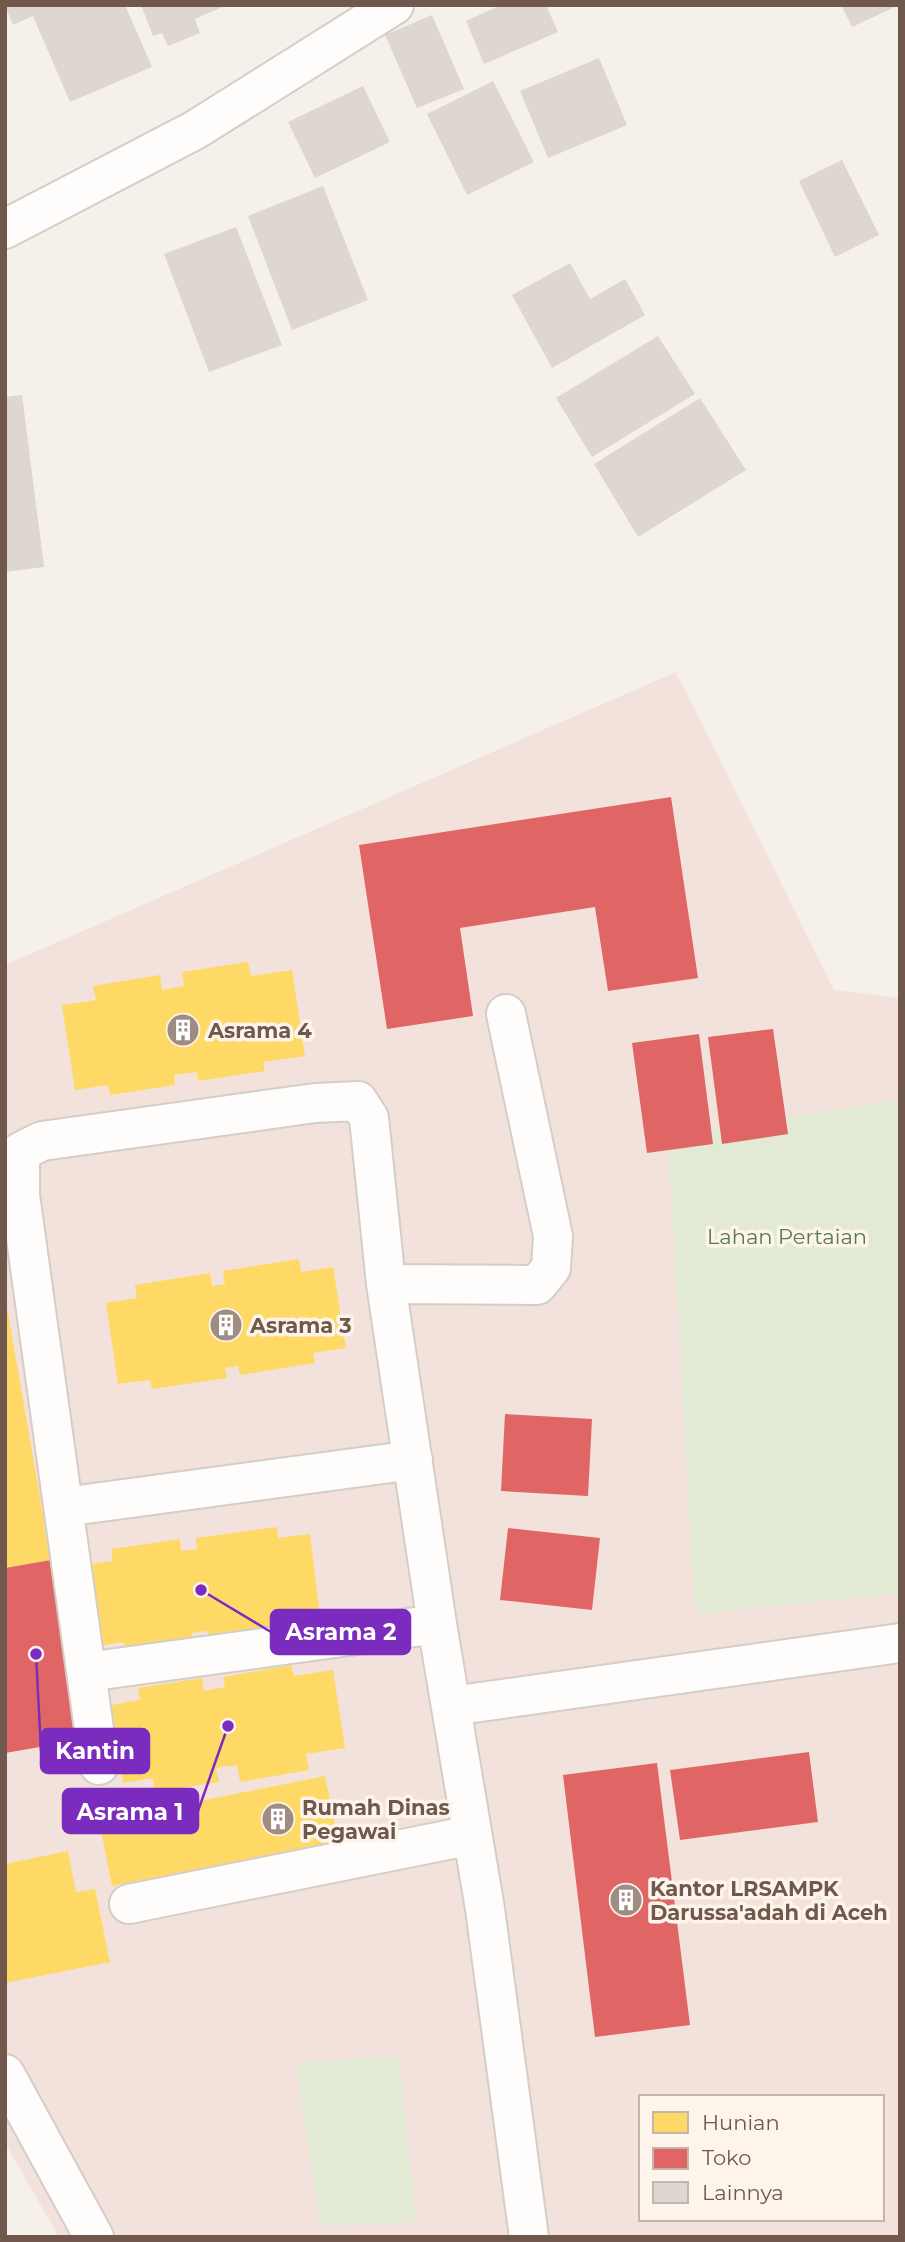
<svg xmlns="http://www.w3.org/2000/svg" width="905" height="2242" font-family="Montserrat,sans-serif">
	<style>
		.commercial { fill: #f2e2db; fill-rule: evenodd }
		.green { fill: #e2ead6 }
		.homes { fill: #ffd966 }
		.shops { fill: #e06666 }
		.building { fill: #ded6d0 }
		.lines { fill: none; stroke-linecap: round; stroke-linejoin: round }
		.street-casing { stroke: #d4cdc8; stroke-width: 42 }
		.street { stroke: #fefdfc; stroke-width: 38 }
		.labels { text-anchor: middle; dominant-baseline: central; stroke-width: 7; stroke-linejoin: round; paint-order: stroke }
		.poi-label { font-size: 21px; font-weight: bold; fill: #70584d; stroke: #fdf5eb; text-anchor: start }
		.park-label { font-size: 21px; fill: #597a49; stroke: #fdf5eb }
		.leader { fill: none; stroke: #7b2cbf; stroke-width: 2.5 }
		.callout-dot { fill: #7b2cbf; stroke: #fdf5eb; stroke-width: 2.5 }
		.callout { fill: #7b2cbf; stroke: #7b2cbf; stroke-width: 2.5 }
		.callout-label { font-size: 23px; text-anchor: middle; font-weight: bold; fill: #fff }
	</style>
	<rect width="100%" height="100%" fill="#f5f0ea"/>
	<!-- commercial -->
	<path class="commercial" d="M676,672l158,318 66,8v1239h-841l-54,-94v-1178zM641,2097h241v122h-241z"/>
	<!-- green -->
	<path class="green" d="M900,1100v493l-205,21 -27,-478z
		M399,2056l17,166 -96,3 -24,-163z"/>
	<!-- homes -->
	<path class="homes" d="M248,962l3,14 41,-6 13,86 -42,6 2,9 -67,10 -1,-9 -23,3 1,10 -65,10 -2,-10 -33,5 -13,-85 34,-5 -3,-14 67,-11 2,15 22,-4 -2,-14z
		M299,1259l2,13 32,-5 13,81 -33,5 2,10 -75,12 -2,-9 -13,2 2,10 -75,11 -2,-9 -32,4 -12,-81 31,-5 -2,-13 75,-12 2,13 13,-2 -2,-13z
		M5,1296l46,264 -46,8z
		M277,1527l1,11 32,-4 10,82 -31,4 2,12 -81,11 -2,-12 -16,2 1,13 -67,8 -2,-12 -31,5 -11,-82 31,-4 -2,-12 69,-10 1,12 16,-2 -1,-11z
		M291,1665l3,11 39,-6 12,78 -39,6 3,16 -69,12 -3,-17 -21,3 3,14 -65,10 -1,-14 -30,5 -12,-78 29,-5 -2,-12 64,-10 2,13 21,-4 -2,-10z
		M325,1776l13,65 -226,45 -13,-65z
		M68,1851l8,41 19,-3 15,73 -105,21v-119z"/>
	<!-- shops -->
	<path class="shops" d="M671,797l27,181 -90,13 -13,-84 -135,21 13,88 -86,13 -28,-184z
		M773,1029l15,105 -66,10 -14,-107z
		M699,1034l14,110 -66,9 -15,-110z
		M505,1414l87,5 -4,77 -87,-5z
		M508,1528l92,10 -8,72 -92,-10z
		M51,1560l30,180 -76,13v-185z
		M809,1752l9,70 -138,18 -10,-70z
		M657,1763l33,262 -95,12 -32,-262z"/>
	<!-- building -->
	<path class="building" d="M5,5h120l27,62 -82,35 -37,-86 -20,9z
		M141,5h86l-32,14 5,14 -32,13 -6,-13 -9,3z
		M501,5h45l12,27 -74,32 -18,-43z
		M841,5h58l-47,22z
		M432,15l32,74 -47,19 -32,-73z
		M599,58l28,67 -79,33 -28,-67z
		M493,81l41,81 -67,33 -40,-81z
		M363,86l27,56 -75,36 -27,-56z
		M842,160l37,75 -44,22 -36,-76z
		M323,186l45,114 -76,30 -44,-114z
		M236,227l46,118 -73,27 -45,-118z
		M570,263l20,36 35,-20 20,36 -93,53 -40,-73z
		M658,336l37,58 -103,63 -36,-59z
		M22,395l22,172 -39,5v-175z
		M700,398l46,72 -108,67 -44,-73z"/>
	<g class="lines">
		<defs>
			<path id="street" d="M5,229l190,-99 199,-125
				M386,1284l151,1 14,-17 2,-32 -47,-222
				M64,1507l349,-47
				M87,1672l350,-48
				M452,1706l448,-63
				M99,1765l-79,-570v-43l22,-11 273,-38 43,-2 11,17 17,166 51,340 48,285 44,328
				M129,1904l343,-69
				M5,2074l89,163"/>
		</defs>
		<!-- street casing -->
		<use href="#street" class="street-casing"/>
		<!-- street -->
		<use href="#street" class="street"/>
	</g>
	<!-- icons -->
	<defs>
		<symbol id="building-disc" viewBox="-11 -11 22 22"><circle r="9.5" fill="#9f8d84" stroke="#fdf5eb"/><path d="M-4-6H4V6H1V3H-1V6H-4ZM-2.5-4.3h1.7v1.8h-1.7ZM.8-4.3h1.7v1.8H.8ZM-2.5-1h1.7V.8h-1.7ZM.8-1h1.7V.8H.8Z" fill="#fff"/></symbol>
	</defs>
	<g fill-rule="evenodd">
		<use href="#building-disc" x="164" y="1011" width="38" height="38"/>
		<use href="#building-disc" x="207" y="1306" width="38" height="38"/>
		<use href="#building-disc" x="259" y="1800" width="38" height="38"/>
		<use href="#building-disc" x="607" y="1881" width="38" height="38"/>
	</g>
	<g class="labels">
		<!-- poi labels -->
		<g class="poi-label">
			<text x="208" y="1030">Asrama 4</text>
			<text x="250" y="1325">Asrama 3</text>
			<text x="302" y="1807">Rumah Dinas<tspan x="302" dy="24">Pegawai</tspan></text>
			<text x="650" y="1888">Kantor LRSAMPK<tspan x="650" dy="24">Darussa'adah di Aceh</tspan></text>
		</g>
		<!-- park labels -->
		<g class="park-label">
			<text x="787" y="1236">Lahan Pertaian</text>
		</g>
	</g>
	<!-- callouts -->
	<path class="leader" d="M201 1590L271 1632M36 1654L41 1751M228 1726L198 1811"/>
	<g class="callout-dot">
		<circle cx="201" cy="1590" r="7"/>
		<circle cx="36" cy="1654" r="7"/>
		<circle cx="228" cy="1726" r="7"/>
	</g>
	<g class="callout">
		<rect x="271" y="1610" width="139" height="44" rx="7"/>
		<rect x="41" y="1729" width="108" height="44" rx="7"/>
		<rect x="63" y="1789" width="135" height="44" rx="7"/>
	</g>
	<g class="callout-label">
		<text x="341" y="1640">Asrama 2</text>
		<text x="95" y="1759">Kantin</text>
		<text x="130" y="1820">Asrama 1</text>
	</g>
	<!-- border -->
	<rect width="905" height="2242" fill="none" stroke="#70584d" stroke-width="14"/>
	<!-- legend -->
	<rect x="639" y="2095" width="245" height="126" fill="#fdf5eb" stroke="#c5b6ac" stroke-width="2"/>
	<rect x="653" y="2112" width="35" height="21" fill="#ffd966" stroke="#c5b6ac" stroke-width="2"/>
	<text x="702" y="2130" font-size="21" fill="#70584d">Hunian</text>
	<rect x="653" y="2148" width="35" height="21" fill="#e06666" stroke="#c5b6ac" stroke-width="2"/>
	<text x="702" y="2165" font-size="21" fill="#70584d">Toko</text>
	<rect x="653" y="2182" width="35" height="21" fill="#ded6d0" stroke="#c5b6ac" stroke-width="2"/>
	<text x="702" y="2200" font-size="21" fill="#70584d">Lainnya</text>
</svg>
